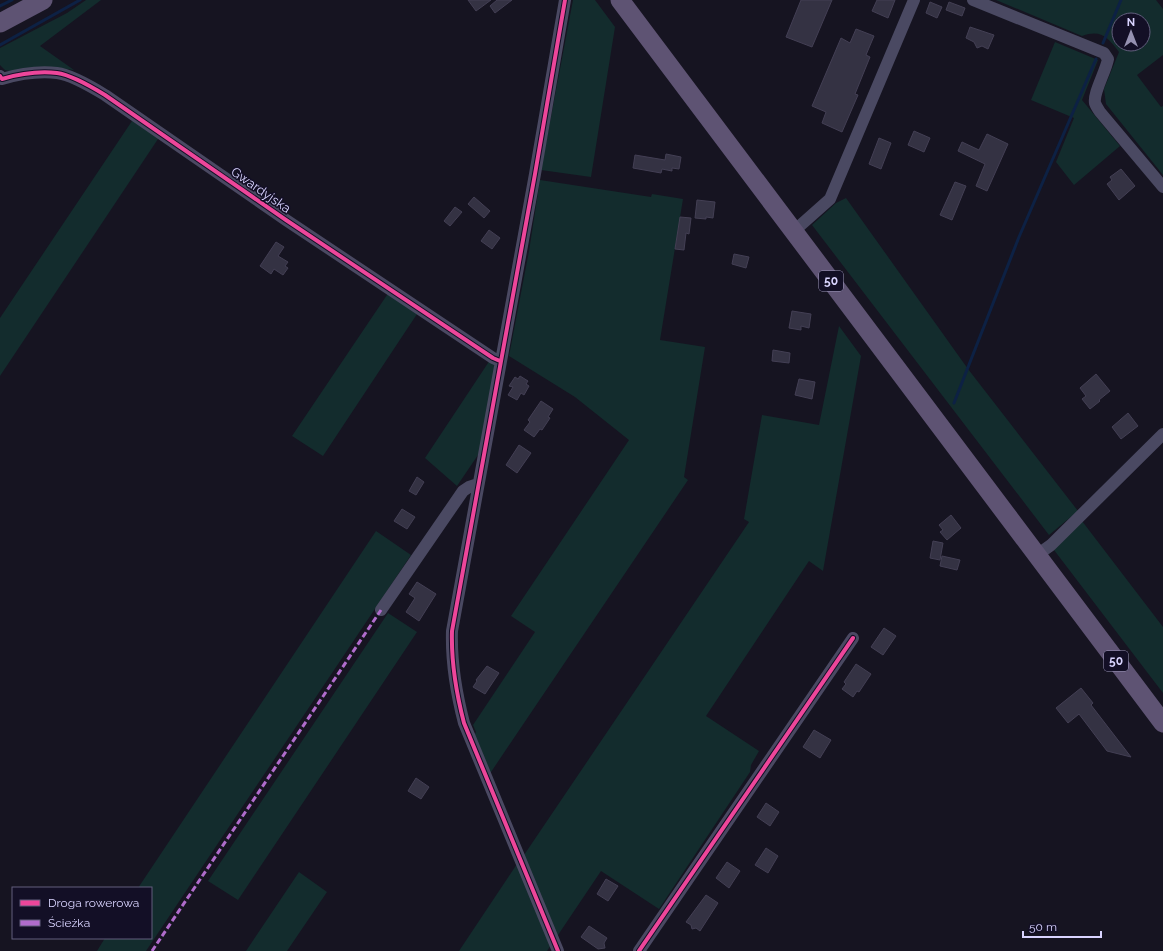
<svg xmlns="http://www.w3.org/2000/svg" width="1163" height="951" font-family="Raleway,sans-serif">
	<style>
		.green { fill: #132c2d; fill-rule: evenodd }
		.lines { fill: none; stroke-linecap: round; stroke-linejoin: round }
		.stream { stroke: #0d2144; stroke-width: 3 }
		.building { fill: #343243; stroke: #433f54 }
		.minor { stroke: #4a4962; stroke-width: 12 }
		.primary { stroke: #5e5373; stroke-width: 19 }
		.quiet { stroke: #b06ccc; stroke-width: 3; stroke-dasharray: 6 3; stroke-linecap: butt }
		.cycleway-casing { stroke: #130f26; stroke-width: 6 }
		.cycleway { stroke: #ed469a; stroke-width: 4 }
		.labels { text-anchor: middle; dominant-baseline: central; stroke-width: 3; stroke-linejoin: round; paint-order: stroke }
		.shield { fill: #130f26; stroke: #9e99be; stroke-width: 1 }
		.shield-label { font-size: 12px; font-weight: bold; fill: #d9d4ff }
		.street-label { font-size: 13px; fill: #d9d4ff; stroke: #130f26 }
	</style>
	<rect width="100%" height="100%" fill="#161421"/>
	<!-- green -->
	<path class="green" d="M86,0h15l-61,46 34,24 -16,-2 -44,4 -9,-2 -5,-5v-17l67,-35z
		M573,0h22l20,27 -24,150 -50,-7z
		M996,0h160l7,9v46l-26,20 24,32 2,-1v69l-57,-71 -2,-15 15,-37c-11,-14 -17,-23 -37,-16zM1119,20h24v24h-24z
		M1055,42l43,18 -16,40 38,46 -46,39 -18,-23 18,-44 -43,-18z
		M134,118l26,18 -160,240v-58z
		M540,180l111,17 1,-3 31,5 -23,141 45,7 -21,130 4,3 -199,295 -15,-39 2,-4 -3,-7 62,-93 -24,-16 118,-176 -54,-43 -66,-41 20,-105z
		M846,198l122,171 110,142 -29,24 -237,-310 24,-22z
		M389,292l30,19 -96,145 -31,-20z
		M839,326l22,30 -38,215 -14,-10 -103,155 53,35 -8,14 -1,7 -91,137 -58,-38 -45,67 -34,-80 227,-336 -5,-3 18,-104 57,10z
		M490,360l6,6 -16,86 -23,34 -32,-28z
		M1082,521l81,106v66l-109,-143z
		M376,531l35,24 -265,396h-49l8,-13h46v-50h-13z
		M388,613l29,19 -179,268 -30,-19z
		M517,864l34,81 -4,6h-88z
		M299,872l28,20 -40,59h-41z"/>
	<g class="lines">
		<!-- stream -->
		<path class="stream" d="M0,6l12,-6
			M1103,43l18,-43
			M0,45l80,-45
			M954,403l65,-166 77,-178"/>
	</g>
	<!-- building -->
	<path class="building" d="M468,0h23l-15,11z
		M497,0h15l-17,13 -5,-7z
		M801,0h31l-20,47 -26,-10z
		M877,0h18l-7,18 -16,-7z
		M930,2l12,5 -5,11 -11,-5z
		M949,2l16,6 -3,8 -16,-6z
		M970,27l24,8 -6,14 -6,-3 -5,2 -3,-6 -8,-4z
		M856,29l18,7 -8,19 4,2 -15,37 3,1 -16,37 -20,-9 4,-11 -14,-6 29,-68 9,5z
		M914,131l16,7 -6,14 -16,-7z
		M987,134l21,10 -21,47 -11,-5 9,-22 -27,-13 4,-9 17,8z
		M879,138l12,5 -10,26 -12,-5z
		M666,154l15,3 -2,12 -7,-1v3l-10,-2 -1,4 -28,-5 2,-13 30,5z
		M1121,169l14,17 -16,14 -12,-16 5,-4 -2,-3z
		M955,182l11,4 -14,34 -12,-5z
		M474,197l16,14 -6,7 -16,-14z
		M697,200l18,2 -2,16 -7,-1v2l-11,-1z
		M455,207l7,5 -12,14 -6,-5z
		M680,217l11,1 -2,16 -3,-1 -2,17 -9,-1z
		M489,230l11,8 -8,11 -11,-8z
		M276,242l8,5 -6,9 10,6 -3,4 3,2 -5,7 -9,-6 -3,5 -11,-8z
		M734,254l15,3 -3,11 -14,-4z
		M792,311l19,3 -2,14 -8,-2v4l-12,-2z
		M773,350l17,3 -1,10 -17,-2z
		M1096,374l14,17 -11,9 1,1 -10,8 -8,-10 4,-3 -6,-8z
		M520,376l8,5 -2,3 3,2 -5,9 -3,-2 -4,7 -9,-5 5,-8 -4,-1 6,-9 3,2z
		M799,379l16,3 -3,17 -17,-4z
		M541,401l12,8 -5,8 2,1 -8,12 -2,-1 -6,8 -10,-7 6,-8 -2,-2z
		M1128,413l10,13 -17,13 -9,-12z
		M519,445l12,8 -14,20 -11,-8z
		M417,477l7,5 -8,13 -7,-4z
		M402,509l13,8 -8,12 -13,-8z
		M951,515l10,13 -14,12 -7,-8 3,-2 -4,-5z
		M933,541l10,2 -3,17 -10,-2z
		M942,556l18,4 -3,10 -17,-4z
		M417,582l19,12 -17,27 -13,-9 9,-14 -6,-4z
		M884,628l12,8 -13,19 -12,-8z
		M856,664l15,10 -12,18 -2,-1 -4,6 -11,-8 4,-5 -2,-2z
		M487,666l12,7 -14,21 -12,-7 4,-6 -1,-1z
		M1081,688l12,15 -2,2 40,52 -24,-6 -28,-37 -11,9 -12,-15z
		M814,730l17,10 -11,18 -17,-11z
		M416,778l13,9 -8,12 -13,-8z
		M766,803l13,9 -9,14 -13,-9z
		M766,848l12,8 -10,17 -13,-8z
		M727,862l13,9 -11,17 -13,-10z
		M606,879l12,7 -10,15 -11,-7z
		M706,895l12,8 -18,28 -4,-3 -4,1 -1,-4 -5,-3z
		M589,926l18,12 -3,5 1,5 -7,1 -17,-12z"/>
	<g class="lines">
		<!-- minor -->
		<path class="minor" d="M973,0l131,53 4,6c-2,12 -15,34 -13,44 1,3 3,6 5,9l63,75
			M0,76l2,3c17,-5 37,-8 55,-6 15,2 35,14 48,22l181,125 207,138 7,3
			M794,231l36,-32 84,-199
			M1037,555l14,-10 112,-111
			M381,610l82,-119 6,-4 9,-3
			M558,951l-94,-228c-8,-31 -13,-60 -12,-92l83,-457 30,-174
			M639,951l214,-313"/>
		<!-- primary -->
		<path class="primary" d="M620,0l543,723
			M0,23l43,-23"/>
		<!-- quiet -->
		<path class="quiet" d="M152,951l229,-341"/>
		<defs>
			<path id="cycleway" d="M0,76l2,3c17,-5 37,-8 55,-6 15,2 35,14 48,22l181,125 207,138 7,3
				M558,951l-94,-228c-8,-31 -13,-60 -12,-92l83,-457 30,-174
				M639,951l214,-313"/>
		</defs>
		<!-- cycleway casing -->
		<use href="#cycleway" class="cycleway-casing"/>
		<!-- cycleway -->
		<use href="#cycleway" class="cycleway"/>
	</g>
	<g class="labels">
		<!-- shield labels -->
		<g class="shield">
			<rect x="819" y="271" width="24" height="20" rx="3"/>
			<rect x="1104" y="651" width="24" height="20" rx="3"/>
		</g>
		<g class="shield-label">
			<text x="831" y="281">50</text>
			<text x="1116" y="661">50</text>
		</g>
		<!-- street labels -->
		<g class="street-label">
			<text transform="translate(261 190) rotate(35)">Gwardyjska</text>
		</g>
	</g>
	<!-- legend -->
	<rect x="12" y="887" width="140" height="52" fill="#130f26" stroke="#625e7d"/>
	<rect x="20" y="900" width="20" height="6" fill="#ed469a" stroke="#625e7d"/>
	<text x="48" y="907" font-size="12" fill="#d9d4ff">Droga rowerowa</text>
	<rect x="20" y="920" width="20" height="6" fill="#b06ccc" stroke="#625e7d"/>
	<text x="48" y="927" font-size="12" fill="#d9d4ff">Ścieżka</text>
	<!-- north arrow -->
	<g transform="translate(1131 32)"><circle r="19" fill="#130f26" stroke="#625e7d"/>
	<path d="M0-3L7 15L0 10L-7 15Z" fill="#9591b1"/>
	<text y="-6" font-size="11" font-weight="bold" text-anchor="middle" fill="#d9d4ff">N</text>
	</g>
	<!-- scale -->
	<path d="M1023 931v6h78v-6" fill="none" stroke="#d9d4ff" stroke-width="2"/>
	<text x="1029" y="931" font-size="12" fill="#d9d4ff" stroke="#130f26" stroke-width="3" paint-order="stroke">50 m</text>
</svg>
